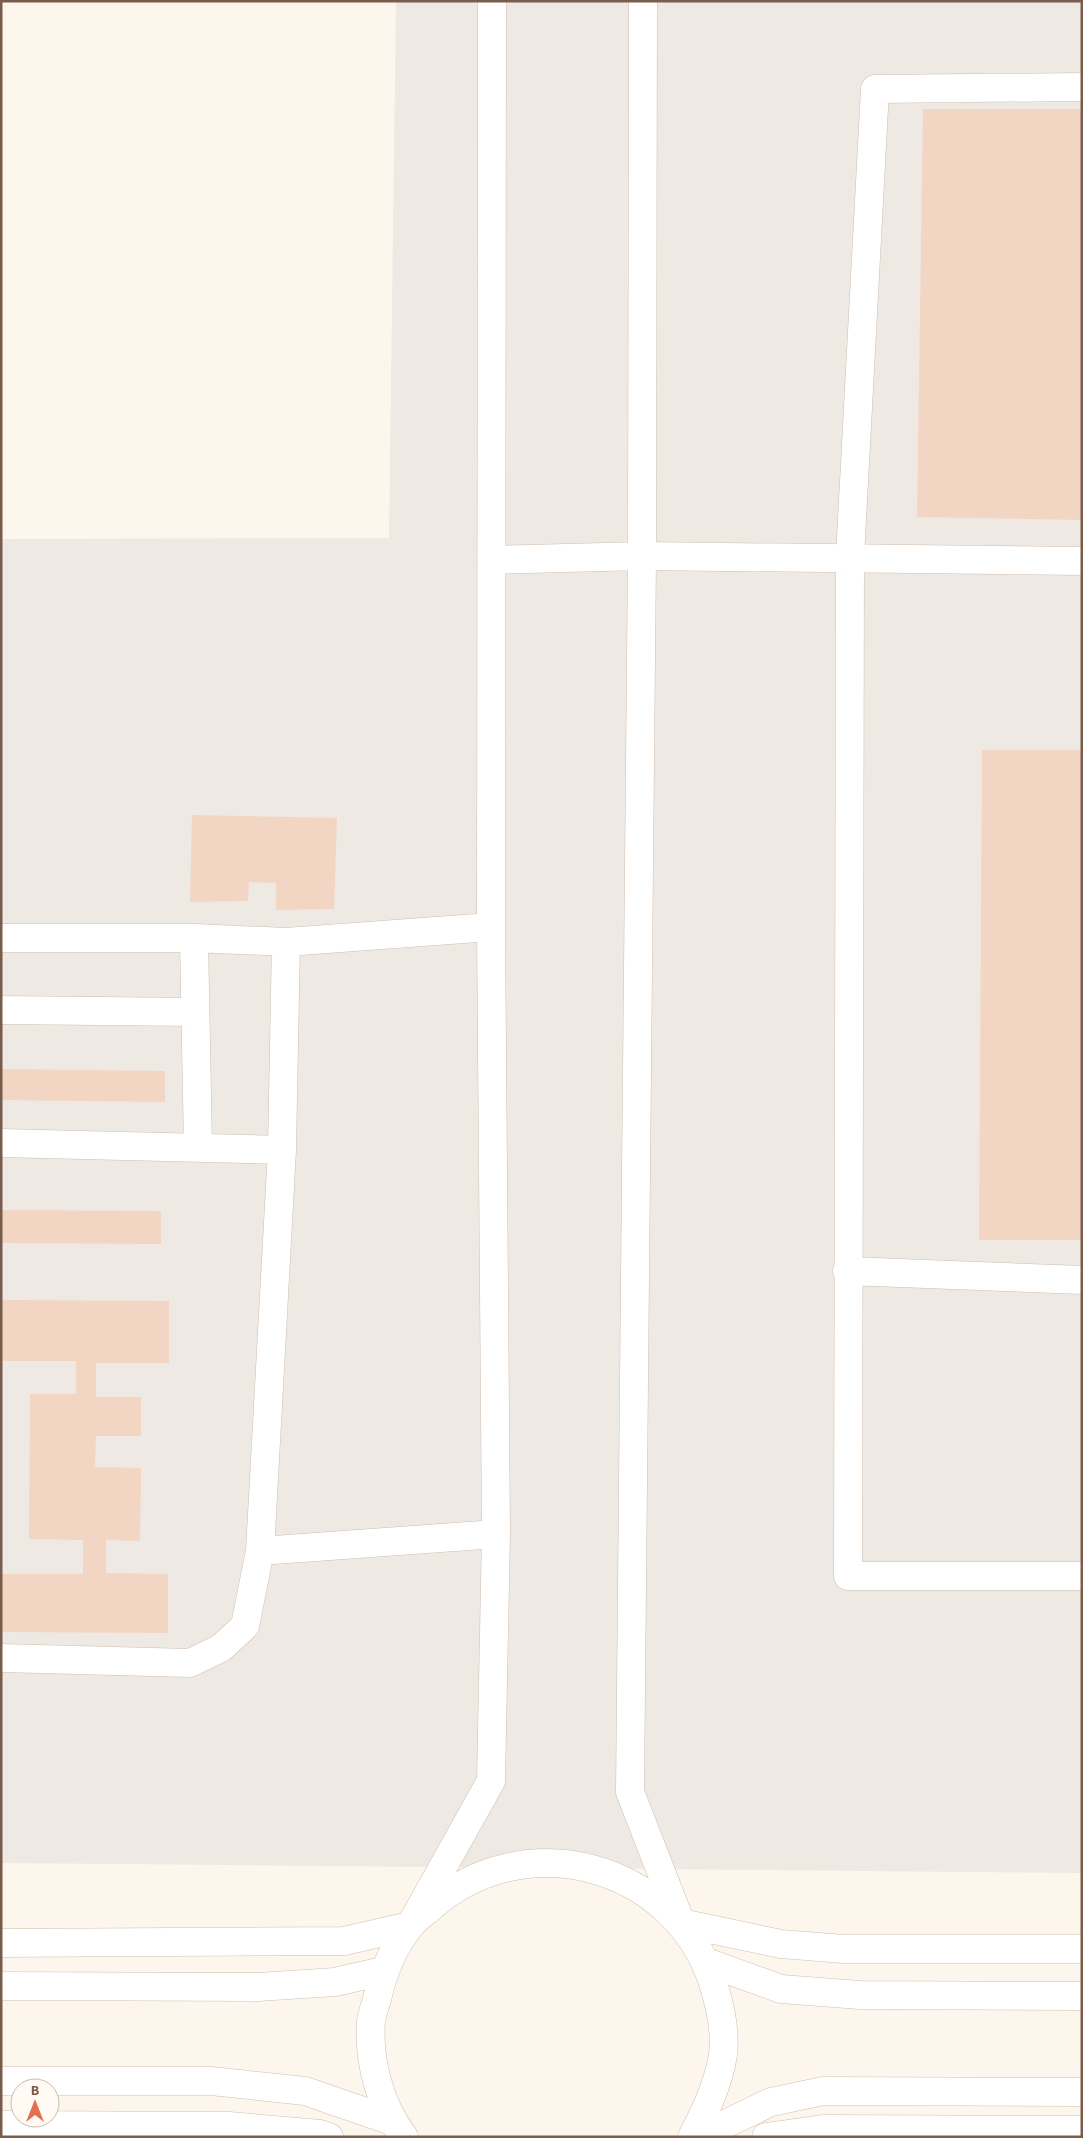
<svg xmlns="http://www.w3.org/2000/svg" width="1083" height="2138" font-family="'Source Sans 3',sans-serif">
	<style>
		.industrial { fill: #efe9e4 }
		.building { fill: #f3d5c3 }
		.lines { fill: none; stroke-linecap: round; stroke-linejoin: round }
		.minor-casing { stroke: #d1beb0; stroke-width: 29 }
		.minor { stroke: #fff; stroke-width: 28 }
	</style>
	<rect width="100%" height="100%" fill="#fdf6ec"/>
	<!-- industrial -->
	<path class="industrial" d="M396,1h686v1872l-1081,-10v-1324l388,-1z"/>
	<!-- building -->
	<path class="building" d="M923,109h159v411l-165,-3z
		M982,750h100v490h-103z
		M192,815l145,3 -3,91 -58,1v-27l-27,-1 -1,19 -58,1z
		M1,1069l164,2v31l-164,-2z
		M1,1210l160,1v33l-160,-1z
		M1,1300l168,1v62h-73v34h45v39h-45l-1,31 46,1 -1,73 -34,-1v33l62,1v59l-167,-1v-58h82v-34l-54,-1 1,-145h46v-33h-75z"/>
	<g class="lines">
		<defs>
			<path id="minor" d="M643,1l-1,555 -12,1236 51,131 100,21 63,5h238
				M1082,87l-207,2 -25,468 -2,1019h234
				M492,560l150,-4 440,5
				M1,938h193l92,4 205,-15
				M194,938l4,210
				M1,1010l193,2
				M1,1143l281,7
				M847,1271l235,9
				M260,1551l236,-17
				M1,1658l189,5 31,-15 24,-22 15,-75 22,-401 4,-208
				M1,1943l343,-2 66,-15 81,-145 5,-247 -5,-607 1,-926
				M706,1962l75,27 79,6 222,1
				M1,1986l257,1 77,-5 48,-11
				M1,2081h210l94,10 87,30
				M1,2125l228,1 91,8 9,3
				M404,2137c-24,-31 -36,-77 -33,-116 1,-7 4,-15 6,-22 6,-26 16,-52 33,-73 5,-7 13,-12 20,-18 93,-84 244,-45 283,75 7,22 13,48 10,72 -5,30 -17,55 -31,82
				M698,2137l73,-35 52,-11 259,1
				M766,2137l57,-8 259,1"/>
		</defs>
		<!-- minor casing -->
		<use href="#minor" class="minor-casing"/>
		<!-- minor -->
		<use href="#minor" class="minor"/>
	</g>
	<!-- border -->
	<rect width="1083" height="2138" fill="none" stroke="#7a5c4d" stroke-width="5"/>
	<!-- north arrow -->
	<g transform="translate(35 2103)"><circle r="24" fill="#fffaf3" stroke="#cabbb1"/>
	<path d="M0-4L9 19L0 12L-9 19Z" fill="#e76f51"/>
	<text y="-8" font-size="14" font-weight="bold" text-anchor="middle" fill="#7a5c4d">B</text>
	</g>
</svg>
